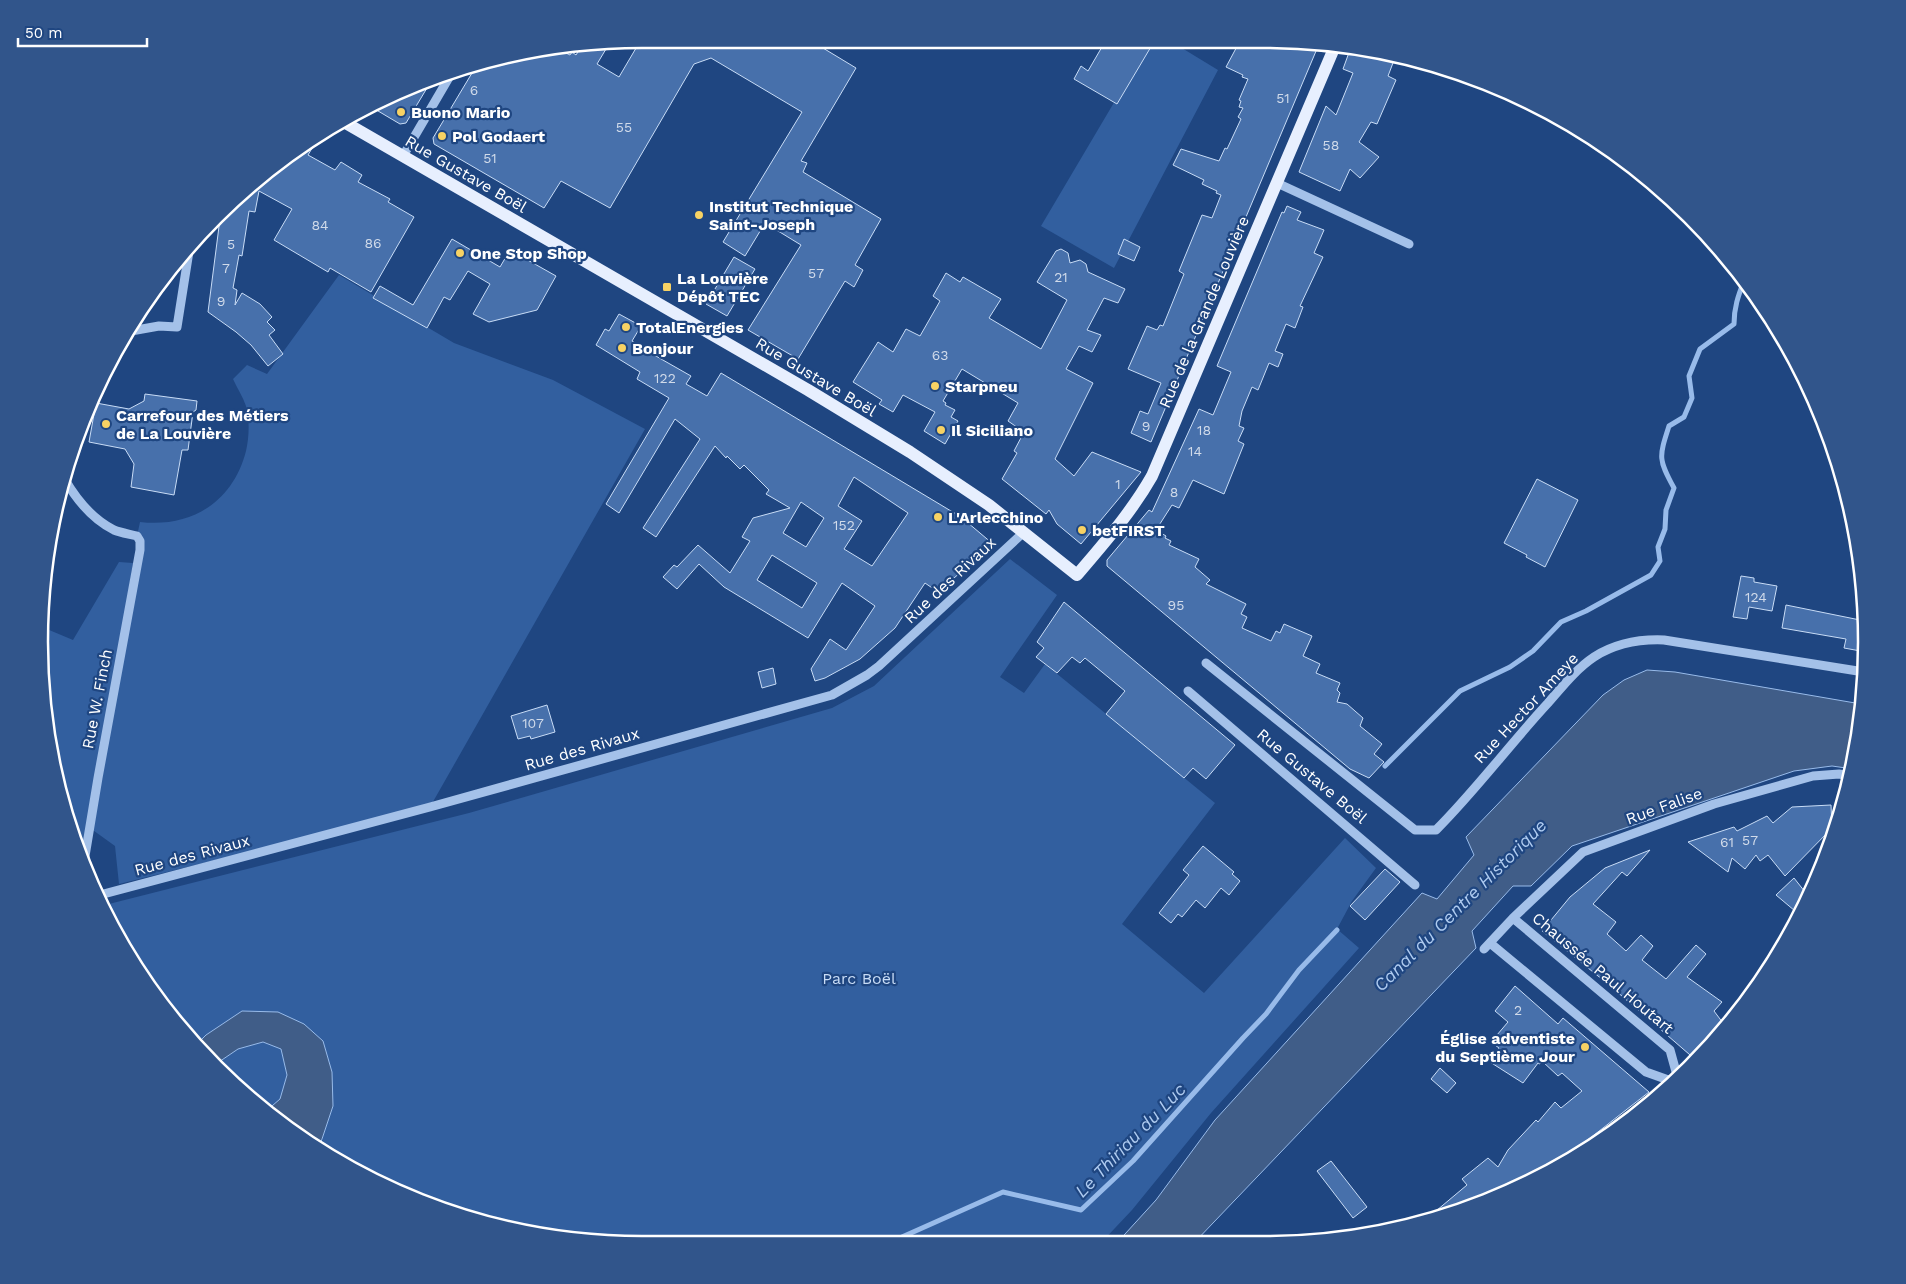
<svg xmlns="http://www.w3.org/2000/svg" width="1906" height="1284" font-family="'Work Sans',sans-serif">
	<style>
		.green { fill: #325f9f }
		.water { fill: #405d88; stroke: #98bbea }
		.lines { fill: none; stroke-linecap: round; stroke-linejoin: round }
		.stream { stroke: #98bbea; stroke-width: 5 }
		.building { fill: #4770ab; stroke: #c8dcf6; fill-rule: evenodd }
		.minor { stroke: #a4c1e9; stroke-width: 9 }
		.major { stroke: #e7effe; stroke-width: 12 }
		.poi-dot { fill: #f7d264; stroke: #1f4681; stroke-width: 2 }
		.labels { text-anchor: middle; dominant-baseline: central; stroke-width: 4.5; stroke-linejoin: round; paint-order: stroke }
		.number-label { font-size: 14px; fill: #d1dbea }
		.poi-label { font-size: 16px; font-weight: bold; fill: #fff; stroke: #1f4681; text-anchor: start }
		.street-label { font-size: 16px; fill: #fff; stroke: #1f4681 }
		.park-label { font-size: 16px; fill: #c8dcf6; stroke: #1f4681 }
		.water-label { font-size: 18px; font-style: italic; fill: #afcbf0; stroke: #1f4681 }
		.rim { fill: none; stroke: #fff; stroke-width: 2.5 }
	</style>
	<rect width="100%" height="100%" fill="#1f4681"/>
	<!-- green -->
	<path class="green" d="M1167,39l51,31 -104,198 -73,-42 110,-186z
		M339,275l115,68 99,37 92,49 -215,378 -311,77 -4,-38 -25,-18 -7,40 -33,-108 -8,-133 31,13 46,-78 14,1 -30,186 37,-199 -3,-14 3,-14c51,6 93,-20 106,-71 3,-13 4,-31 0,-45 -3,-9 -9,-18 -13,-27l14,-14 20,9z
		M1010,559l47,36 -57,82 24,16 21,-29 170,139 -93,121 82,69 141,-155 31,30 -24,33 -15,28 22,19 -148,165 -79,97 -33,35h-457l-117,-11 -150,-51 -56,-35 3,-5 10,-71 -90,-61 -36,24 -9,9 -78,-101 -18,-37 368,-93 363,-105 42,-22z
		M263,1042l19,7 5,26 -7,25 -15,12 -52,-46 25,-17z"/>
	<!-- water -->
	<path class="water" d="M1647,670l28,2 186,32 -5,55 -3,10 -21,-3 -38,5 -222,75 -41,40h-18l-41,45 4,17 -284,297h-77l41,-45 59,-80 207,-227 15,6 37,-44 -8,-18 137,-142 21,-15z
		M242,1011l36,1 26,12 19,17 9,31 1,34 -14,42 -44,-27 -10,-9 15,-13 7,-24 -6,-26 -18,-7 -25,7 -25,17 -16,-22 9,-9z"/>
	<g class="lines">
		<!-- stream -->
		<path class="stream" d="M1385,766l75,-75 50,-24 23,-16 28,-29 25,-11 65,-36 9,-14 -2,-14 7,-18 1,-19 8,-22c-16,-29 -15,-31 -5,-62l15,-9 8,-19 -3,-22 11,-27 34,-25c0,-16 4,-28 10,-43
			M884,1245l119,-53 78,18 52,-49 110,-123 23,-24 33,-44 38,-40"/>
	</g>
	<!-- building -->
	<path class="building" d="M1241,39h23l55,5 -168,398 -20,-9 9,-22 8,3 13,-31 -33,-14 19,-43 10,4 3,-5 3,1 21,-52 -5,-3 23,-56 10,3 9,-23 -5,-2 1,-2 -15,-7 2,-4 -31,-15 8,-16 38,12 6,-13 2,1 14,-30 -3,-2 5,-9 -4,-1 2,-6 -2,-1 9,-21 -6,-2 1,-2 -17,-8z
		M1106,40h49l-38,64 -43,-25 7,-13 7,5z
		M813,42l43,26 -55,93 6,2 -4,9 78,47 -26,46 8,5 -9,17 -9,-6 -47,78 -50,-29 53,-85 -36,-22 -20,33 -22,-14 79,-130 -91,-54 -17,6 -84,144 -49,-27 -17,27 -110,-64 -1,-6 42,-70v-3l77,-19 18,9 2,-3 4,3 7,-11h26l-12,20 22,13 20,-34z
		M1351,47l30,3 15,5 -8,21 8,4 -19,44 -6,-2 -12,20 20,15 -19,21 -10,-9 -10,22 -41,-19 27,-66 10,9 17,-42 -10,-4z
		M433,78l-27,45 -6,1 -27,-16z
		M321,133l-13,22 27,15 6,-8 21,13 -4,7 32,17 -2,3 26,15 -43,75 -41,-24 -2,4 -54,-32 18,-31 -33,-18 -4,21 -6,-1 -7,45 -3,-1 -6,33 4,2 -2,15 7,-12 18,11 12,13 -5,5 8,8 -6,5 14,19 -15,12 -17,-21 -15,-13 -28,-20 13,-101 86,-70z
		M1287,206l14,6 -4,8 27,10 -10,23 9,4 -23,49 3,1 -8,21 -9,-4 -11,27 8,3 -5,13 -9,-4 -11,27 -6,-3 -10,24 -3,15 5,2 -6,13 6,3 -20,50 -31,-14 -14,28 -7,-3 -16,25 10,6 -1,2 6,3 -2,4 30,14 -4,8 15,13 -4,4 40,20 -5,10 6,3 -5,11 29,13 5,-10 4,2 4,-9 28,12 -9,20 17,8 -4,9 24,10 -3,7 3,3 -3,9 10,2 16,14 -3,8 22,18 -8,10 10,8 -15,16 -19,-9 -243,-203v-6l42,-50 3,2 47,-103 14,6 18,-43 -14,-6 65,-154 2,1z
		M452,239l48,28 10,-17 46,26 -19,34 -48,12 -16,-8 17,-30 -22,-13 -18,29 -6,-3 -17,31 -54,-30 7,-12 33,19z
		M1124,239l16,8 -6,14 -16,-7z
		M1061,249l7,4 2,10 10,-3 6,4 2,8 37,17 -7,14 -14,-5 -17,32 14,5 -9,17 -13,-6 -13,23 27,14 -38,76 19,17 18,-24 49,20 -60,72 -24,-20 -8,-14 -3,4 -44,-35 15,-26 -3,-2 10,-19 -16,-11 10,-18 -56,-34 -19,32 3,2 -1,2 10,5 -4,7 7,4 -13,23 -21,-13 11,-19 -32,-17 -10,17 -14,-8 3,-4 -29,-18 25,-40 15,10 13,-23 14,7 20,-35 -7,-5 13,-23 14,9 3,-5 38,22 -12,19 52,31 26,-49 -30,-18 19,-31z
		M734,257l21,12 -28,47 -21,-12z
		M619,314l22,12 -9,15 8,5v1l51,29 -5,8 21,12 14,-23 240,144 32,27 -55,48 -13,-9 -30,45 -35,31 -35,19 -10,3 -4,-12 19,-30 16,11 29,-44 -33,-23 -34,55 -84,-51 -25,-23 -22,25 -14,-12 11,-12 3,2 21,-22 32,28 20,-32 -8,-4 11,-19 37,-10 -24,-14 3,-4 -25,-25 -4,4 -13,-13 -1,2 -11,-12 -59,91 -13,-9 57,-89 -25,-20 -56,94 -13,-9 63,-106 -32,-19 3,-7 -44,-27 9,-16 4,2zM854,477l54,36 -36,53 -28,-17 18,-28 -24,-15zM801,502l23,16 -18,29 -23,-14zM772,555l45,28 -15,25 -45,-28z
		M145,394l52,7 -1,9 -3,2 -5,38h-6l-8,45 -43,-8 3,-23 -9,-15 -36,-7 7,-39 33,6 15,-8z
		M1537,479l41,21 -33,67 -19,-10 1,-2 -23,-12z
		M1741,576l13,2v4l23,4 -5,25 -23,-4 -2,12 -14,-2z
		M1064,602l171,143 -29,34 -13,-11 -9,10 -78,-64 19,-23 -40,-33 -5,5 -8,-6 -15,16 -21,-16 8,-9 -7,-6z
		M1786,605l79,16 2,21 -1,10 -22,-4 2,-9 -64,-11z
		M773,668l3,16 -14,4 -4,-16z
		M547,705l8,27 -24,7 -1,-3 -12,3 -7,-23z
		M1831,805l1,23 -47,48 -17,-21 -8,6 -4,-6 -11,14 -13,-11 -4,14 -40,-30 46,-15 3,4 30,-15 6,7 19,-16z
		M1203,846l31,26 -2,2 8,7 -11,14 -8,-7 -16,20 -9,-8 -14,17 -4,-3 -7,9 -12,-10 30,-38 -6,-5z
		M1650,850l-23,26 -5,-4 -29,32 23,18 -9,12 19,17 15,-16 12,11 -11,14 24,19 30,-34 10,9 -19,23 35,25 -8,9 9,12 -4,4 3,3 -25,31 -89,-77 -66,-53 28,-34 35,-29z
		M1385,869l15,13 -35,38 -15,-14z
		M1794,878l15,19 -3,5 -11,9 -19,-16z
		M1515,986l43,38 5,-6 86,74 -101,79 -36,19 -5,-4 -19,15 -64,20 43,-36 -5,-6 26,-21 10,9 10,-17 28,-30 2,2 17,-20 6,6 21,-17 -20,-18 -4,3 -16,-15 -2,3 -2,-1 -15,20 -33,-21 9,-14 -8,-6 17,-20 -13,-11z
		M1440,1068l16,15 -9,10 -16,-14z
		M1331,1161l36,46 -14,11 -36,-47z"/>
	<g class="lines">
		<!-- minor -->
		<path class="minor" d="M403,156l51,-87
			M1277,183l132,61
			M131,331l28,-5 18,1 13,-82
			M64,478c12,21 28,41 50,52 7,3 16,4 23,6l3,5v9l-42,228 -15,90
			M1206,663l209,167h21c40,-40 74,-86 112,-127 14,-16 28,-34 46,-46 22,-14 45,-18 70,-17l200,32
			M1188,691l227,194
			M96,896l334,-89 402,-112 35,-20 12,-9 145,-134
			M1513,918l157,132 8,29
			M1490,943l156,129 28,10
			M1484,949l29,-31 70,-66 131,-48 99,-28 26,-2 12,2"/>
		<!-- major -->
		<path class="major" d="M344,122l464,268 102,62 79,53 88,70c27,-32 54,-62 75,-99l183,-430"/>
	</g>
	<!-- markers -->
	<g class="poi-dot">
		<circle cx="401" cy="112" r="5"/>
		<circle cx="442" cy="136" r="5"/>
		<circle cx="699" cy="215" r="5"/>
		<circle cx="460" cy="253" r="5"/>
		<rect x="662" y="282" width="10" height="10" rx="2.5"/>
		<circle cx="626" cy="327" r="5"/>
		<circle cx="622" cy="348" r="5"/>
		<circle cx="935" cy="386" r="5"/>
		<circle cx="106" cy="424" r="5"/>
		<circle cx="941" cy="430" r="5"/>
		<circle cx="938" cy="517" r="5"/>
		<circle cx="1082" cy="530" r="5"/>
		<circle cx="1585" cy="1047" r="5"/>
	</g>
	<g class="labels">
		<!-- number labels -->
		<g class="number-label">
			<text x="474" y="90">6</text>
			<text x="1283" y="98">51</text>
			<text x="624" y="127">55</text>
			<text x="1331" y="145">58</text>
			<text x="490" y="158">51</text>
			<text x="320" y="225">84</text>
			<text x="373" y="243">86</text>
			<text x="231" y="244">5</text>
			<text x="226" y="268">7</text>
			<text x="816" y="273">57</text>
			<text x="1061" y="277">21</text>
			<text x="221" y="301">9</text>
			<text x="940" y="355">63</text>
			<text x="665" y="378">122</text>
			<text x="1146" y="426">9</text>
			<text x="1204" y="430">18</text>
			<text x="1195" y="451">14</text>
			<text x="1118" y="484">1</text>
			<text x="1174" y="492">8</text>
			<text x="844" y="525">152</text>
			<text x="1756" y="597">124</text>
			<text x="1176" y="605">95</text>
			<text x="533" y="723">107</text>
			<text x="1750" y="840">57</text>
			<text x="1727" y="842">61</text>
			<text x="1518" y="1010">2</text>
		</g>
		<!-- poi labels -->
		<g class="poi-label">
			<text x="411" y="112">Buono Mario</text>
			<text x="452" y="136">Pol Godaert</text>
			<text x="709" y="206">Institut Technique<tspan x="709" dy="18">Saint-Joseph</tspan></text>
			<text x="470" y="253">One Stop Shop</text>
			<text x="677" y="278">La Louvière<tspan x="677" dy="18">Dépôt TEC</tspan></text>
			<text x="636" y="327">TotalEnergies</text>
			<text x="632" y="348">Bonjour</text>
			<text x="945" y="386">Starpneu</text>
			<text x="116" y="415">Carrefour des Métiers<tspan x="116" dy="18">de La Louvière</tspan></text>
			<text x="951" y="430">Il Siciliano</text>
			<text x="948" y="517">L'Arlecchino</text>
			<text x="1092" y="530">betFIRST</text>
			<text x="1575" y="1038" text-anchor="end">Église adventiste<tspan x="1575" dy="18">du Septième Jour</tspan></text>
		</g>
		<!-- street labels -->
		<g class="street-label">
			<text transform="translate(466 174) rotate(30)">Rue Gustave Boël</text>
			<text transform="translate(1204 312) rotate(-67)">Rue de la Grande Louvière</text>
			<text transform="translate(816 377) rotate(31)">Rue Gustave Boël</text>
			<text transform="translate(950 580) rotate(-43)">Rue des Rivaux</text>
			<text transform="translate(97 699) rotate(-79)">Rue W. Finch</text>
			<text transform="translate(1526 708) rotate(-47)">Rue Hector Ameye</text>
			<text transform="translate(582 749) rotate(-16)">Rue des Rivaux</text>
			<text transform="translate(1312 776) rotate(40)">Rue Gustave Boël</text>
			<text transform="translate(1664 806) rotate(-20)">Rue Falise</text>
			<text transform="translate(192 855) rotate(-15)">Rue des Rivaux</text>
			<text transform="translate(1603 973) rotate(40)">Chaussée Paul Houtart</text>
		</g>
		<!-- park labels -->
		<g class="park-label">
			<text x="859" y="978">Parc Boël</text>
		</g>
		<!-- water labels -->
		<g class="water-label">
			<text transform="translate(1460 905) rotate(-45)">Canal du Centre Historique</text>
			<text transform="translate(1130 1140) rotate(-46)">Le Thiriau du Luc</text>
		</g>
	</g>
	<!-- crop -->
	<path d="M0 0H1906V1284H0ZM642 48H1264A594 594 0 0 1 1858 642V642A594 594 0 0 1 1264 1236H642A594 594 0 0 1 48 642V642A594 594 0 0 1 642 48Z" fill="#31558b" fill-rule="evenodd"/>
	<path class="rim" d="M642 48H1264A594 594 0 0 1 1858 642V642A594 594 0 0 1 1264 1236H642A594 594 0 0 1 48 642V642A594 594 0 0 1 642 48Z"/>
	<!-- scale -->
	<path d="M18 38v8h129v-8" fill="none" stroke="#ffffff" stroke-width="2.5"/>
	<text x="25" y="38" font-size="15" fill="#ffffff" stroke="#1f4681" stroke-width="4" paint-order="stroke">50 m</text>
</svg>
